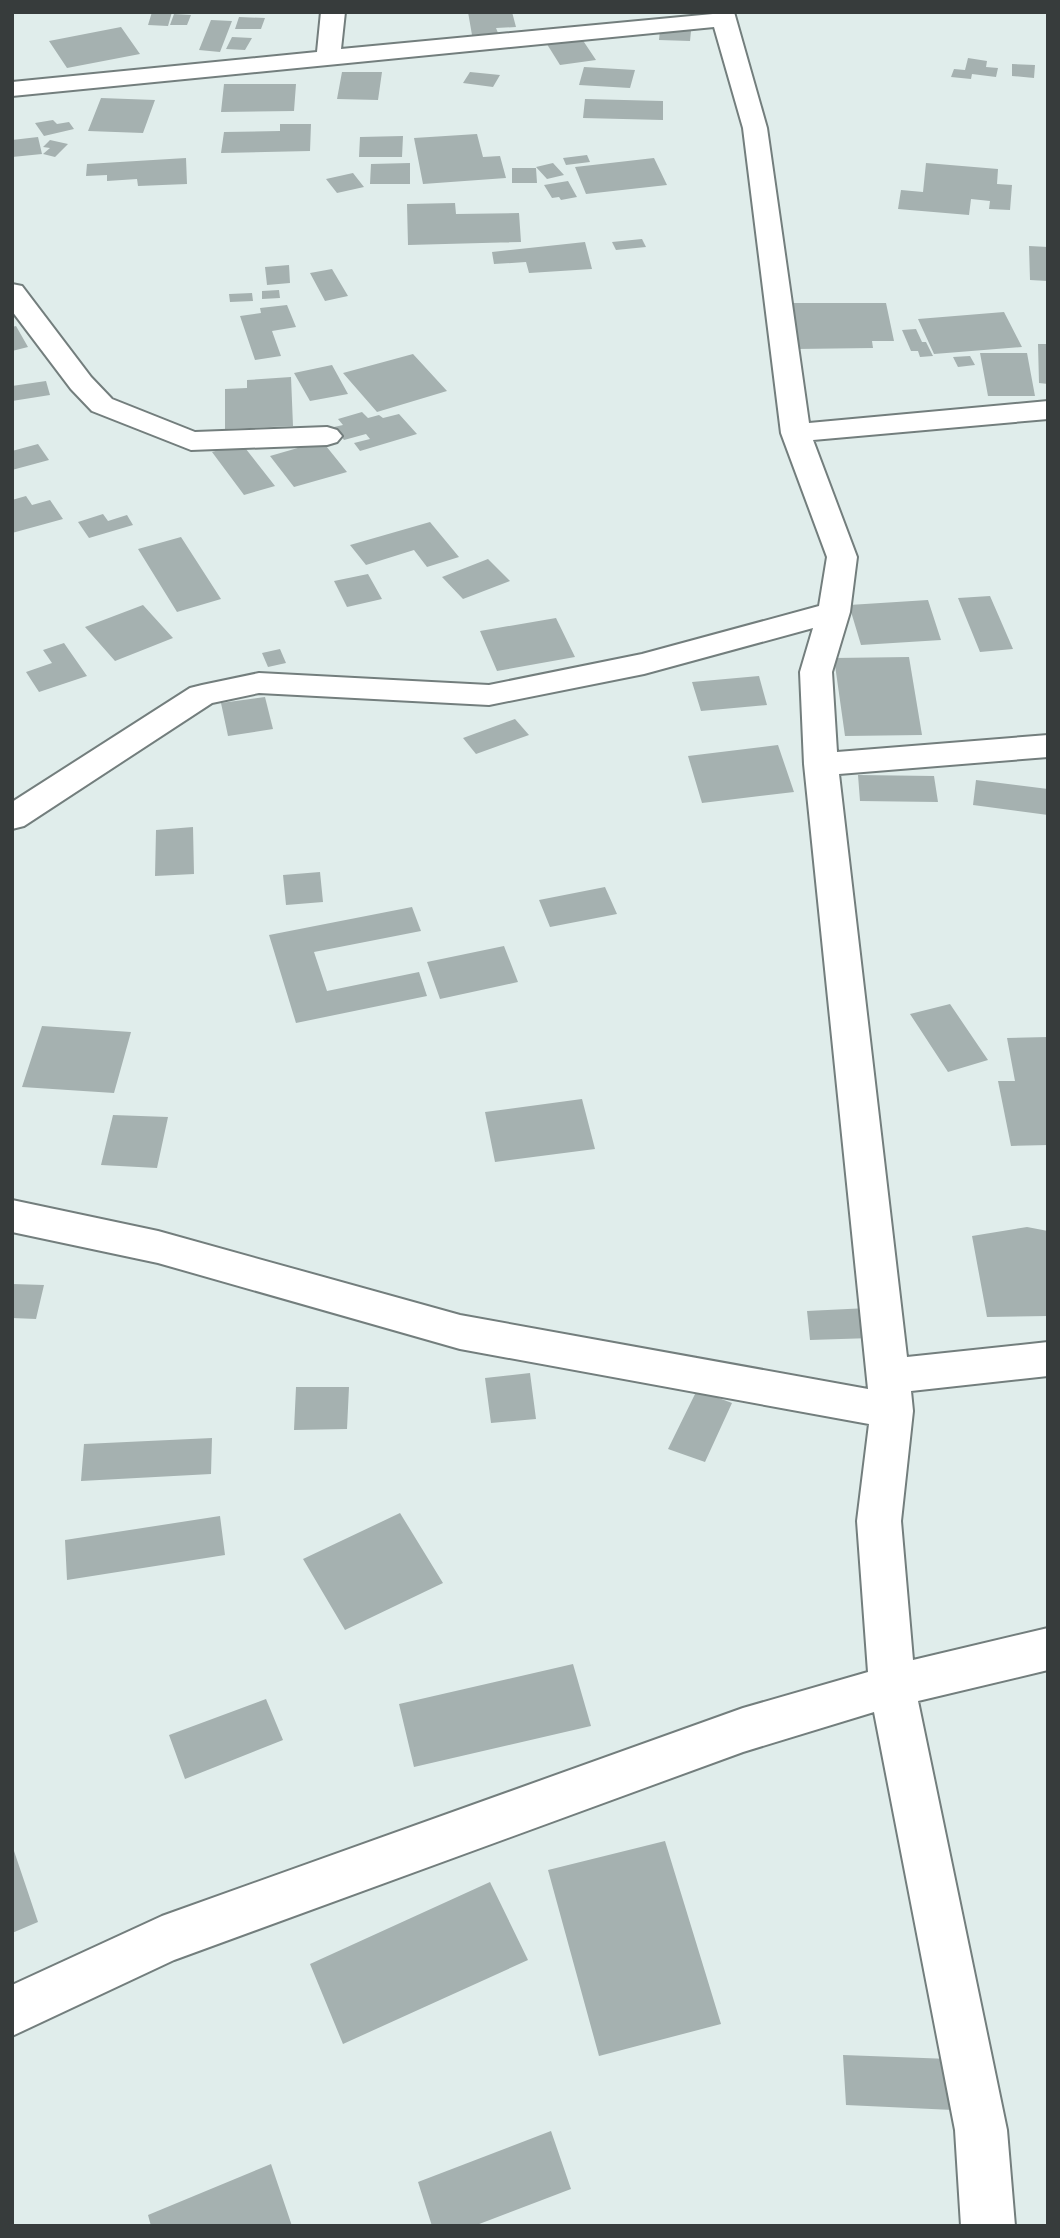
<svg xmlns="http://www.w3.org/2000/svg" width="1060" height="2238" font-family="Overpass,sans-serif">
	<style>
		.building { fill: #a5b1b0 }
		.lines { fill: none; stroke-linecap: round; stroke-linejoin: round }
		.minor-casing { stroke: #737e7d; stroke-width: 4 }
		.minor { fill: #fff; fill-rule: evenodd }
	</style>
	<rect width="100%" height="100%" fill="#e0edeb"/>
	<!-- building -->
	<path class="building" d="M152,12h20l-4,14 -20,-1z
		M468,12h44l4,15 -20,1 2,5 -26,2z
		M174,14l17,1 -4,10h-17z
		M239,17l26,1 -4,11h-26z
		M211,20l21,1 -12,31 -21,-2z
		M121,27l19,27 -73,14 -18,-27z
		M660,30l31,1 -1,10 -31,-1z
		M580,36l16,24 -36,5 -15,-24z
		M232,37l20,1 -7,12 -19,-1z
		M968,58l19,3 -1,6 12,1 -2,9 -24,-3 -1,5 -20,-2 3,-8 11,1z
		M1012,64l23,1 -1,13 -22,-2z
		M584,67l51,3 -5,18 -51,-3z
		M342,72h40l-4,28 -41,-1z
		M470,72l30,3 -7,12 -30,-4z
		M224,84h72l-2,27 -73,1z
		M101,98l54,2 -12,33 -55,-2z
		M585,99l78,2v19l-80,-2z
		M53,120l4,4 12,-2 5,7 -30,7 -9,-13z
		M280,124h31l-1,27 -89,2 3,-21 56,-1z
		M477,134l6,23 17,-1 6,22 -83,6 -9,-46z
		M403,136l-1,21h-43l1,-20z
		M38,137l4,17 -30,3v-17z
		M50,140l18,4 -13,13 -12,-3 7,-6 -7,-1z
		M587,155l3,7 -24,3 -3,-7z
		M186,158l1,26 -49,2 -1,-7 -30,2v-6l-21,1 1,-12z
		M654,158l13,27 -81,9 -11,-27z
		M410,163v21h-40l1,-20z
		M553,163l11,12 -17,4 -11,-12z
		M926,163l72,6 -1,15 15,1 -2,25 -21,-1 1,-8 -19,-2 -2,16 -71,-6 3,-19 22,2z
		M512,168h24l1,15h-25z
		M353,173l11,14 -27,6 -11,-14z
		M568,181l9,16 -16,3 -2,-3 -7,1 -8,-13z
		M455,203l1,11 63,-1 2,29 -113,3 -1,-41z
		M642,239l4,8 -30,3 -4,-8z
		M585,242l7,27 -63,4 -3,-11 -32,2 -2,-12z
		M1029,246l19,1v34l-18,-1z
		M289,265l1,18 -23,2 -2,-18z
		M332,269l16,27 -23,5 -15,-28z
		M279,290l1,8 -18,1v-8z
		M252,293l1,8 -23,1 -1,-8z
		M789,303h97l8,38h-22l1,7 -77,1z
		M287,305l9,22 -24,4 9,25 -26,4 -15,-44 21,-3 -1,-5z
		M1004,312l18,35 -88,7 -16,-35z
		M16,326l12,21 -16,4v-24z
		M916,329l6,13h4l7,14 -13,1 -2,-6h-7l-9,-21z
		M1038,344h10v40l-9,-1z
		M980,353h47l8,43h-47z
		M413,354l34,37 -70,21 -34,-39z
		M970,356l5,9 -17,2 -5,-10z
		M332,365l16,29 -38,7 -16,-28z
		M291,377l2,49 -68,3v-40l22,-1v-8z
		M46,381l4,14 -38,6v-15z
		M362,412l6,6 11,-3 4,3 16,-4 18,20 -57,17 -6,-8 16,-4 -4,-5 -22,6 -10,-13 9,-2 -5,-6z
		M322,441l25,31 -53,15 -24,-31z
		M38,444l11,16 -37,10v-19z
		M242,444l33,42 -31,9 -32,-43z
		M26,496l6,9 18,-5 13,19 -51,14v-33z
		M103,514l5,7 19,-6 6,10 -44,13 -11,-16z
		M430,522l29,35 -32,10 -13,-17 -48,15 -16,-20z
		M181,537l40,62 -44,13 -39,-63z
		M488,559l22,22 -47,18 -21,-22z
		M368,574l14,25 -35,8 -13,-26z
		M990,596l23,53 -33,3 -22,-54z
		M928,600l13,40 -80,5 -12,-40z
		M143,605l30,33 -58,23 -30,-34z
		M556,618l19,39 -78,14 -17,-40z
		M64,643l23,33 -48,16 -13,-20 26,-9 -9,-13z
		M280,649l6,14 -18,4 -6,-14z
		M909,657l13,78 -77,1 -11,-78z
		M759,676l8,29 -66,6 -9,-29z
		M265,697l8,32 -45,7 -7,-33z
		M515,719l14,16 -53,19 -13,-16z
		M778,745l16,47 -92,11 -14,-47z
		M858,775l76,1 4,26 -78,-1z
		M976,780l72,9v26l-75,-10z
		M193,827l1,47 -39,2 1,-46z
		M320,872l3,30 -37,3 -3,-30z
		M605,887l12,27 -67,13 -11,-27z
		M412,907l9,24 -107,21 13,39 92,-19 8,24 -131,27 -27,-88z
		M504,946l14,36 -78,17 -13,-37z
		M950,1004l38,56 -40,12 -38,-58z
		M42,1026l89,6 -17,61 -92,-6z
		M1048,1037v108l-37,1 -13,-65h17l-8,-43z
		M582,1099l13,50 -100,13 -10,-50z
		M113,1115l55,2 -11,51 -56,-3z
		M1027,1227l21,4v85l-61,1 -15,-81z
		M12,1284l32,1 -8,34 -24,-1z
		M868,1308l4,30 -62,2 -3,-29z
		M530,1373l6,46 -45,4 -6,-45z
		M296,1387h53l-2,42 -53,1z
		M697,1390l35,13 -27,59 -37,-13z
		M212,1438l-1,36 -130,7 3,-37z
		M400,1513l43,70 -98,47 -42,-71z
		M220,1516l5,39 -158,25 -2,-40z
		M573,1664l18,62 -177,41 -15,-63z
		M266,1699l17,41 -98,39 -16,-44z
		M665,1841l56,183 -122,32 -51,-186z
		M13,1848l25,74 -26,11v-84z
		M490,1882l38,78 -185,84 -33,-80z
		M843,2055l107,4 3,51 -107,-5z
		M551,2131l20,58 -97,37h-42l-14,-44z
		M271,2164l21,62h-141l-3,-11z"/>
	<g class="lines">
		<defs>
			<path id="minor" d="M321,12h24l-4,37 393,-37 33,116 42,295 239,-22v18l-235,21 44,117 -7,55 -18,60 5,80 211,-17v22l-209,17 68,583 141,-15v34l-137,15 2,20 -12,110 12,139 135,-32v42l-130,31 89,429 8,96h-54l-6,-96 -81,-418 -131,40 -569,208 -162,76v-51l150,-69 581,-208 125,-36 -11,-151 12,-97 -409,-75 -302,-86 -146,-31v-32l146,31 302,84 408,74 -64,-625 -4,-92 13,-44 -169,46 -155,31 -230,-12 -47,10 -188,123 -12,3v-27l178,-114 12,-3 57,-12 230,12 153,-31 177,-48 8,-49 -46,-124 -38,-305 -29,-101 -702,69v-14l305,-30z
				M12,284l10,2 69,91 21,22 83,33 132,-5 10,3 5,6 -5,6 -10,3 -136,5 -99,-39 -21,-22 -59,-78z"/>
		</defs>
		<!-- minor casing -->
		<use href="#minor" class="minor-casing"/>
		<!-- minor -->
		<use href="#minor" class="minor"/>
	</g>
	<!-- border -->
	<rect width="1060" height="2238" fill="none" stroke="#373c3c" stroke-width="28"/>
</svg>
